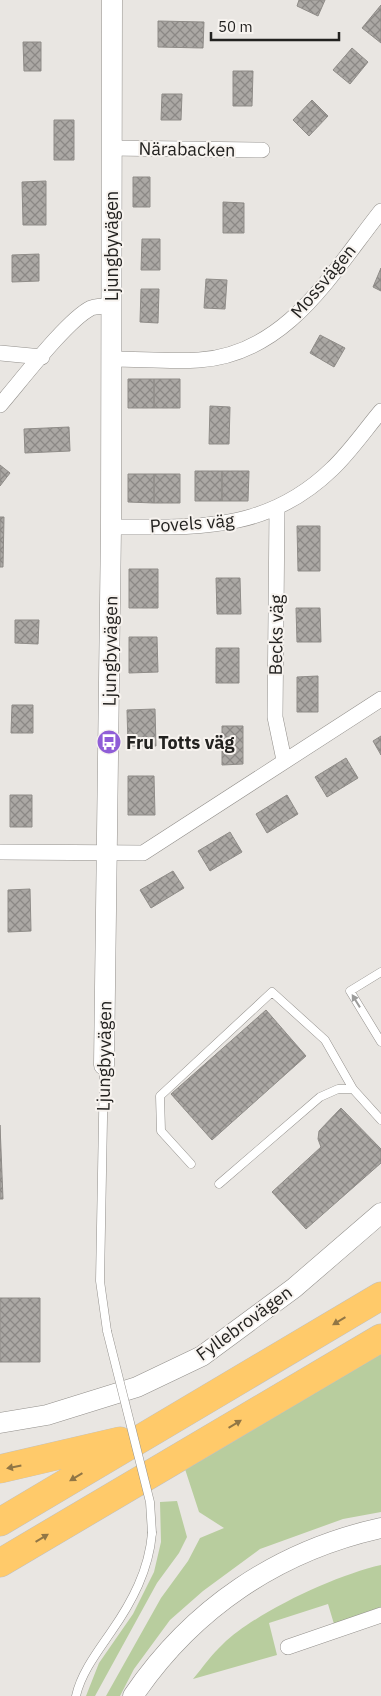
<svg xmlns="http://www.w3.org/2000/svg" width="381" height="1696" font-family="'IBM Plex Sans',sans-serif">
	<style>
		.grass { fill: #b8cd9e }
		.building { fill: url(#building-cross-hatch); stroke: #8f8c88 }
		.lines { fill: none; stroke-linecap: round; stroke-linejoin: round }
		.service-casing { stroke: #928f8b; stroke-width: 9 }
		.minor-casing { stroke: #928f8b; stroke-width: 16 }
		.tertiary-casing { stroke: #928f8b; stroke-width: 21 }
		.motorway-casing { stroke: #c1c1c1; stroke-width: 29 }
		.service { stroke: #fff; stroke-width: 8 }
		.minor { stroke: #fff; stroke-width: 15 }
		.tertiary { stroke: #fff; stroke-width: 20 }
		.motorway { stroke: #ffca6a; stroke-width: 28 }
		.service-bridge-casing { stroke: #928f8b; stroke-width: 9; stroke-linecap: butt }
		.service-bridge { stroke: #fff; stroke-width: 8 }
		.oneway { fill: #9c9c9b }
		.oneway2 { fill: #917645 }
		.labels { text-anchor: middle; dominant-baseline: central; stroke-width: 4; stroke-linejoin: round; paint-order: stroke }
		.street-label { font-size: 18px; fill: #232220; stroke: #f7f3ef }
		.poi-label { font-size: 18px; font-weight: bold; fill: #232220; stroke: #f7f3ef; text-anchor: start }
	</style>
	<defs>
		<pattern id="building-cross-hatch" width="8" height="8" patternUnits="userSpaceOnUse" patternTransform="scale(1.25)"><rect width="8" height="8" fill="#aba8a4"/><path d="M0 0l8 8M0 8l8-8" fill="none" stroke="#8b8885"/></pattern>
	</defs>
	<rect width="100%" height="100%" fill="#e9e6e2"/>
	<!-- grass -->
	<path class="grass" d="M381,1354v158l-38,7 -83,30 -57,42 -33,29 -36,49 -14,27h-14l55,-98 27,-37 12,-23 24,-10 -25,-16 -15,-46z
		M177,1501l10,36 -8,16 -22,30 -62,113h-9l13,-33 34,-49 21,-42 7,-30 -1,-40z
		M381,1565v42l-47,17 -6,-20 -59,19 8,32 -84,24c10,-12 19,-25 30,-35 33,-32 113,-69 158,-79z"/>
	<!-- building -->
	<path class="building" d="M299,0h26l-7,16 -21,-10z
		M381,5v38l-19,-15z
		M158,21l46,1 -1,26 -45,-1z
		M23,42h18v29h-17z
		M352,48l16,14 -18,22 -17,-14z
		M233,71h20l-1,35h-19z
		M162,94h20l-1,26h-20z
		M312,100l16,16 -19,20 -16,-16z
		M54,120h20v40h-20z
		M133,177h17v30h-17z
		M46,181v44h-23l-1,-43z
		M223,202l21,1v30h-21z
		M142,239h18v31h-19z
		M39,254v27l-27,1v-27z
		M381,268v23l-8,-4z
		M206,279l21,1 -2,29 -21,-1z
		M141,289h18l-1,34 -18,-1z
		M320,335l25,13 -11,19 -24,-14z
		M128,379h26v29h-26z
		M154,379h26v29h-26z
		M210,406l20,1 -1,37h-20z
		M69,427l1,24 -45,2 -1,-24z
		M0,465l10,8 -10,13z
		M195,471h27v30h-27z
		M222,471h27l-1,30h-26z
		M128,474h26v29l-26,-1z
		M154,474h26v29h-26z
		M0,517h4l-1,50h-3z
		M297,526h23v45h-22z
		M129,569h29v39h-29z
		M216,578h24l1,36h-24z
		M296,608h24l1,34h-24z
		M15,620h24l-1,24 -23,-1z
		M129,637h28l1,35 -29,1z
		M216,648h23v35h-23z
		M318,676v36h-21v-35z
		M12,705h21v28h-22z
		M155,709l1,37h-28l-1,-36z
		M222,726h21v38l-21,1z
		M381,736v19l-8,-14z
		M346,758l12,20 -31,19 -12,-20z
		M128,776h26l1,39h-27z
		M10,795h22v32h-22z
		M287,795l11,19 -31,19 -11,-19z
		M230,832l12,20 -32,19 -12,-20z
		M173,871l11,17 -33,20 -11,-18z
		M30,889l1,42 -23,1v-42z
		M266,1010l40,46 -94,84 -41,-46z
		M341,1108l40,41v14l-75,66 -34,-37 49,-45 -3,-8 1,-8z
		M0,1125l3,74h-3z
		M0,1298h40v64h-40z"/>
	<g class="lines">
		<defs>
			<path id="service" d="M381,972l-31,19 31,51
				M104,1065l-4,216 7,50
				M191,1164l-30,-33 -1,-35 112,-104 53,48 28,49
				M219,1184l101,-87 18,-8h15l28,31
				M76,1696c5,-23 22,-45 35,-64 21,-30 38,-62 41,-99"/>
			<path id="minor" d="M111,148l151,2
				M0,353l42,4
				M112,359c28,0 59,3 87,1 88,-6 132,-86 182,-149
				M0,405c20,-23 67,-85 91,-97 6,-2 13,-2 19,-2
				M277,509l-2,208 9,43
				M111,527c85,0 155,6 221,-58 18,-17 33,-39 49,-58
				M0,852l143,1 238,-154
				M288,1647l93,-32"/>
			<path id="tertiary" d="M104,1065l7,-538 1,-527
				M0,1423l47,-8 90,-28 65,-31 92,-68 87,-75
				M133,1696c59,-87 144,-145 248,-168"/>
			<path id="motorway" d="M0,1469l120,-28
				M0,1522l381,-226
				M0,1563l381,-225"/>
		</defs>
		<!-- service casing -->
		<use href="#service" class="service-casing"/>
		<!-- minor casing -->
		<use href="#minor" class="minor-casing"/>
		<!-- tertiary casing -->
		<use href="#tertiary" class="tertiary-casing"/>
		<!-- motorway casing -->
		<use href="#motorway" class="motorway-casing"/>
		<!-- service -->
		<use href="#service" class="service"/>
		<!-- minor -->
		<use href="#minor" class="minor"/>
		<!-- tertiary -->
		<use href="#tertiary" class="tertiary"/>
		<!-- motorway -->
		<use href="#motorway" class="motorway"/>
		<defs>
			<path id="service-bridge" d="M107,1331l43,171 2,31"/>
		</defs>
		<!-- service-bridge casing -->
		<use href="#service-bridge" class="service-bridge-casing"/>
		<!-- service-bridge -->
		<use href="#service-bridge" class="service-bridge"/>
	</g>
	<!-- one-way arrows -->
	<defs><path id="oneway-solid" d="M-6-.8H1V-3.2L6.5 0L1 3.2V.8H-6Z" transform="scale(1.25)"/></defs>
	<use class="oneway" href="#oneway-solid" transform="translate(356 1001) rotate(-122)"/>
	<g class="oneway2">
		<use href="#oneway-solid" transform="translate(339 1321) rotate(149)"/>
		<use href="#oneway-solid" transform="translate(235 1424) rotate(-31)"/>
		<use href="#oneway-solid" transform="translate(14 1467) rotate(169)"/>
		<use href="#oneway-solid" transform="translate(76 1477) rotate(149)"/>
		<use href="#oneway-solid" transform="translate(42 1538) rotate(-31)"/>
	</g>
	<!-- icons -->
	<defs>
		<symbol id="bus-disc" viewBox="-11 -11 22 22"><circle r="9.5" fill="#8f5dd7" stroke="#f7f3ef"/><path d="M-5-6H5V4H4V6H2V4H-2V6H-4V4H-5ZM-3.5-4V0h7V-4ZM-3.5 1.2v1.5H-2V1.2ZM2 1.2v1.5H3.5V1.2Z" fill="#fff"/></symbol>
	</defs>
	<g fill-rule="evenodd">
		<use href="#bus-disc" x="95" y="728" width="28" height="28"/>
	</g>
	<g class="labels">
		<!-- street labels -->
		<g class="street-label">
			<text transform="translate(187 149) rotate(1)">Närabacken</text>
			<text transform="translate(111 246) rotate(-90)">Ljungbyvägen</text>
			<text transform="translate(323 281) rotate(-50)">Mossvägen</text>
			<text transform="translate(192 523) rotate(-4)">Povels väg</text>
			<text transform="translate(276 635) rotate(-89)">Becks väg</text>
			<text transform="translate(110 651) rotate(-89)">Ljungbyvägen</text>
			<text transform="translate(104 1056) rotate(-89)">Ljungbyvägen</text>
			<text transform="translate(244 1323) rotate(-36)">Fyllebrovägen</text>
		</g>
		<!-- poi labels -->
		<g class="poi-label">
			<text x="126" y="742">Fru Totts väg</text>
		</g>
	</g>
	<!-- scale -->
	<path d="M211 32v8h128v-8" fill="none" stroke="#232220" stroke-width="2.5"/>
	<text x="218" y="32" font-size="15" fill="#232220" stroke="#f7f3ef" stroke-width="4" paint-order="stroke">50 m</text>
</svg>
